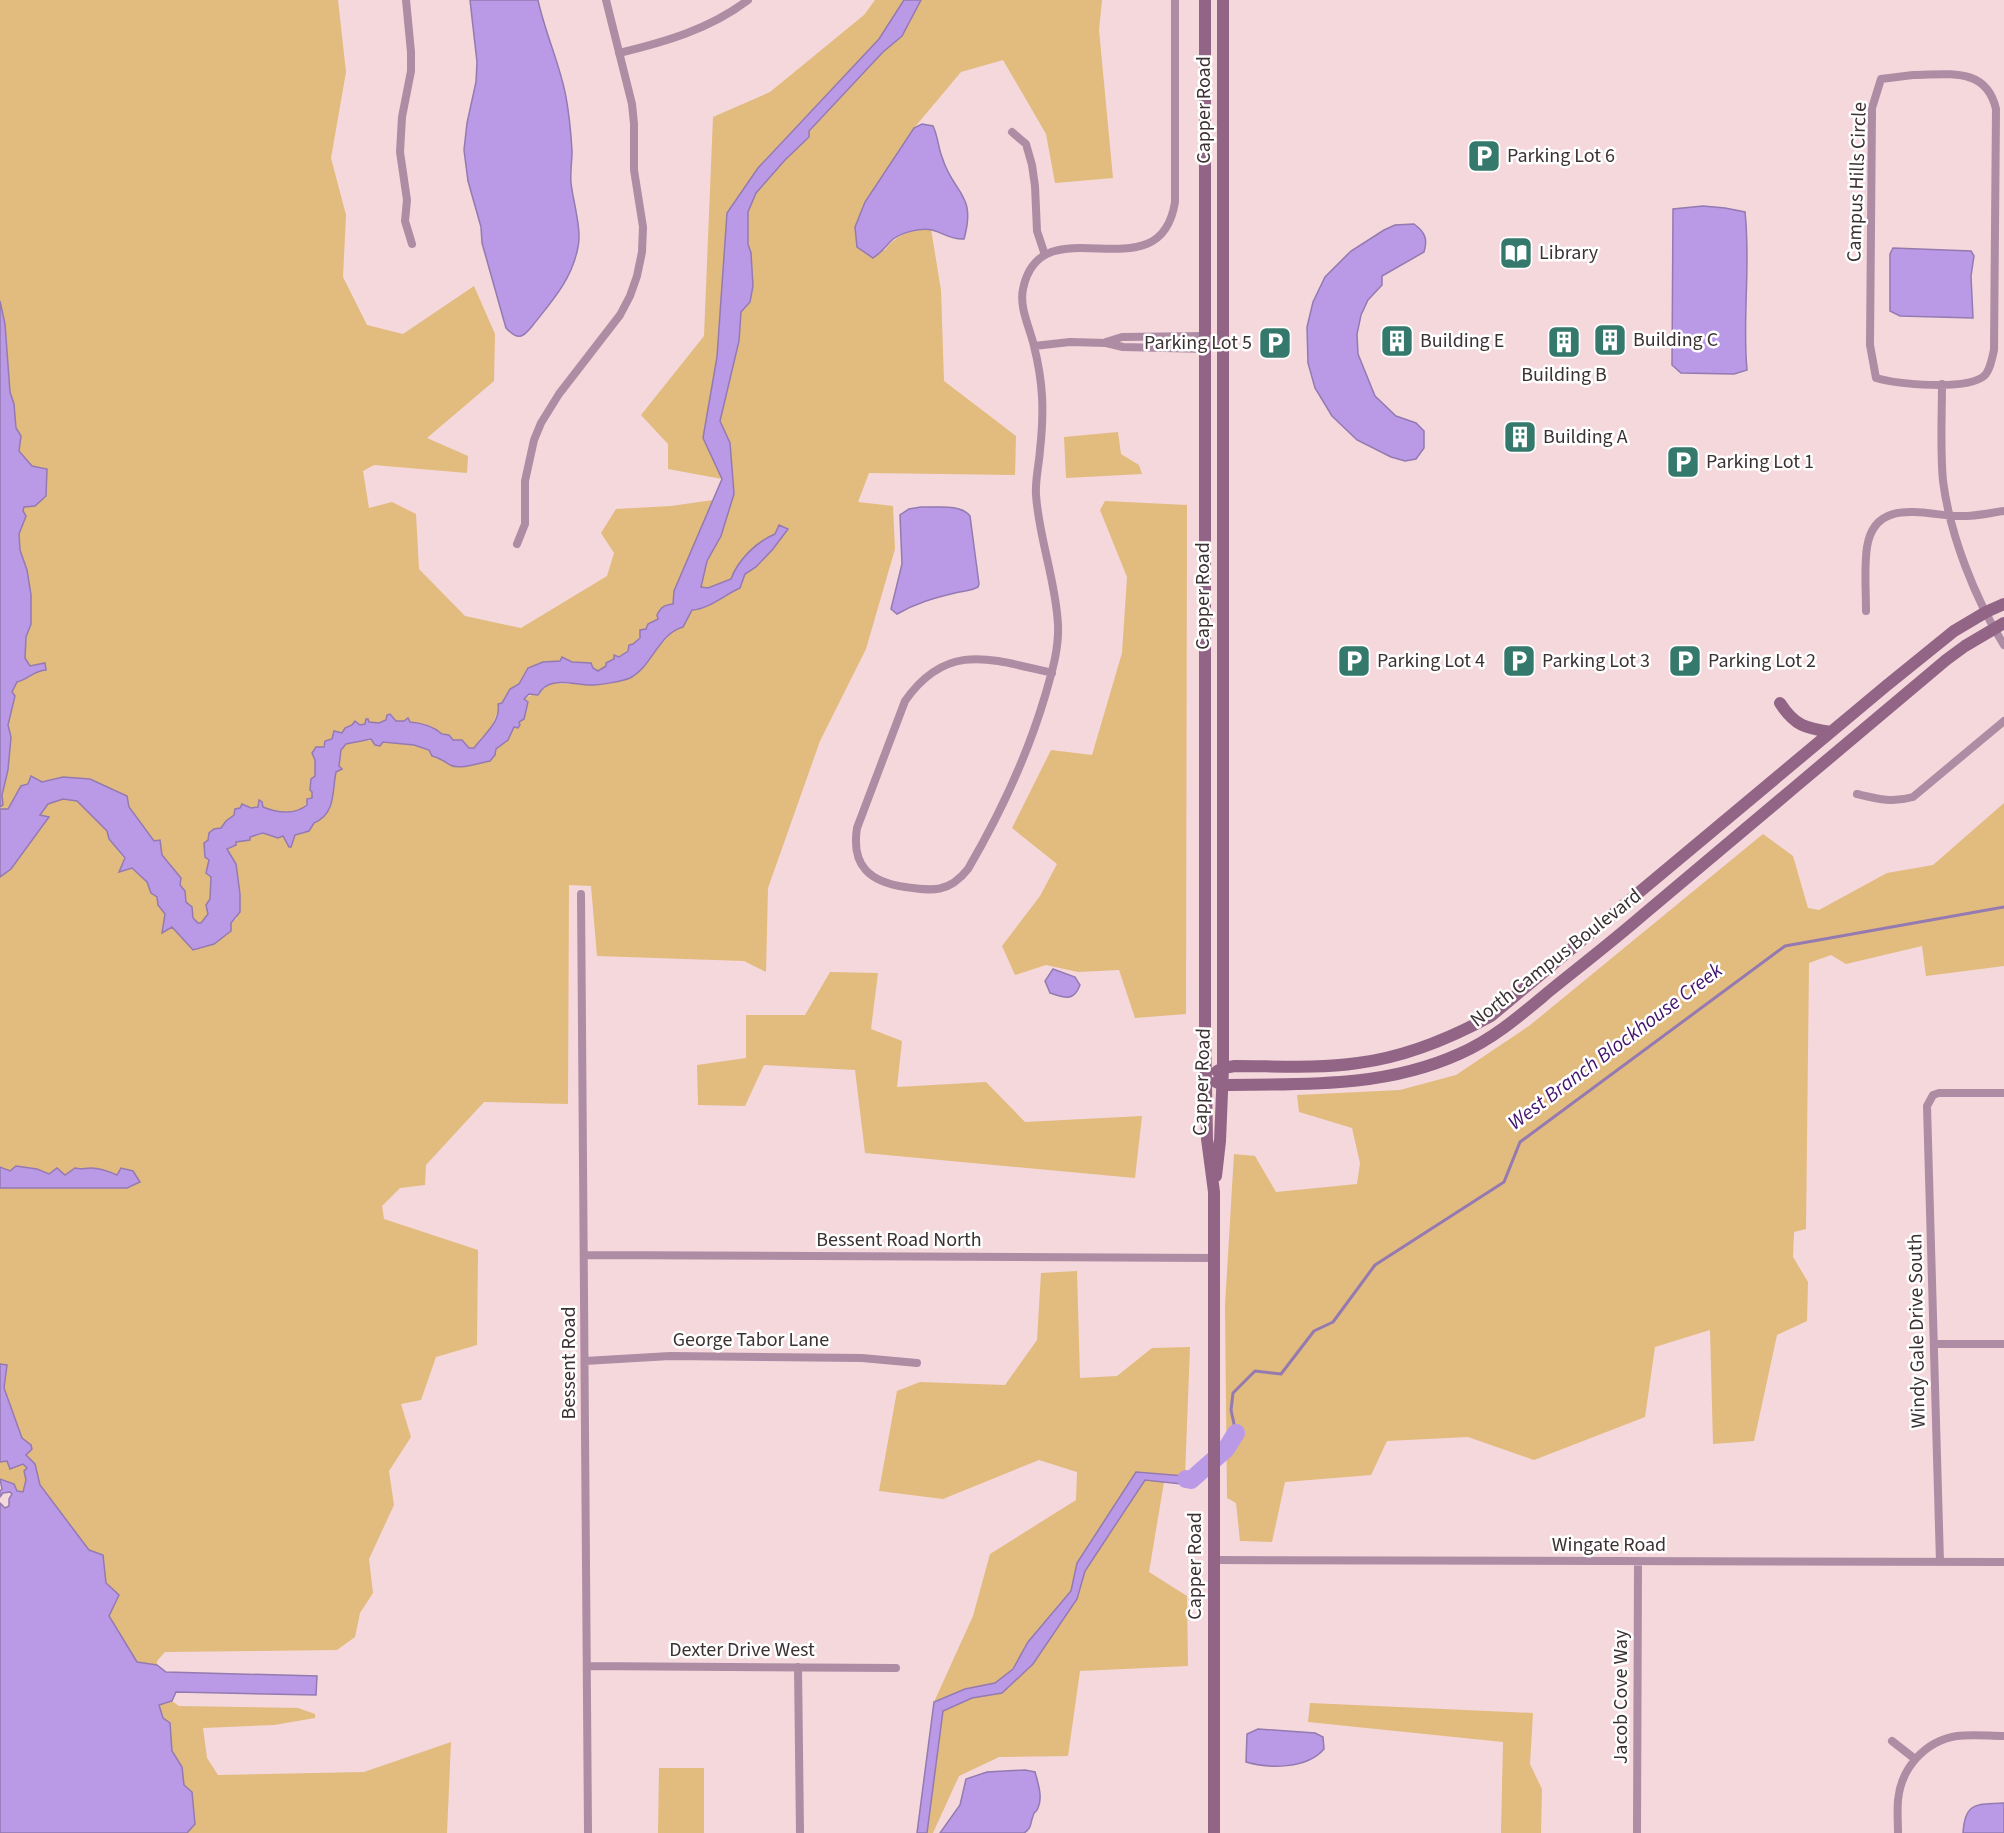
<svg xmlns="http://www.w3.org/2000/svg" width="2004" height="1833" font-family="'Source Sans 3',sans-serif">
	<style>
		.green { fill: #e2bb7e }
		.water { fill: #ba9ae7; stroke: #947ab1; stroke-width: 1.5 }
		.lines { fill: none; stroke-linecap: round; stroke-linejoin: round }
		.stream { stroke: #947ab1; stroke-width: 3 }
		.river { stroke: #ba9ae7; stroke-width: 18 }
		.street { stroke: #ad8ca4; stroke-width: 8 }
		.secondary { stroke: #926486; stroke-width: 12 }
		.labels { text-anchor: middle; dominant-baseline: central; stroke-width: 5; stroke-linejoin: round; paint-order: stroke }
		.street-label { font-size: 20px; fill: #3c3132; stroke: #fff }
		.poi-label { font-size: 20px; fill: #3c3132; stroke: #fff; text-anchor: start }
		.water-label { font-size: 21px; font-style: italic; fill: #42136d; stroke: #fff }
	</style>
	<rect width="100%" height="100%" fill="#f4d8db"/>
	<!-- green -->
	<path class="green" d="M0,0h338l8,72 -15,86 15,57 -3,62 24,48 36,9 71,-48 21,48 -1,47 -67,57 41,18 -1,17 -93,-8 -11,6 6,37 23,-6 24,12 3,55 46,47 56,12 86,-52 7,-23 -13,-20 15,-24 55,-3 42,-6 -39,91 -1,13 -15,15c-10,2 -12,12 -19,19 -10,13 -27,25 -41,33l-5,-3 -2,-5 -19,-1 -10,-5 -2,4 -17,1 -15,6 -9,16 -9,5 -11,19 -10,25 -8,5 -7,10h-5l-37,-19 -6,-5 -40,-4 -6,3 -11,-1 -1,-3 -3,5 -13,2 -27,17 -10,17v17l-4,2 -1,11 3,2 -1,6 -12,13 -25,1 -12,-5 -23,1 -19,20 -12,31 2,18 -1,22 -4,6 2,9 -7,9h-3l-5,-5 -1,-11 -6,-5 -1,-11 -5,-6 1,-7 -19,-23 -2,-14h-6l-25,-34 -66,-30 -42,9 -13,23h-8l3,-4 -1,-10 6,-25 3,-33 -3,-12 7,-29 -3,-4 5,-10c11,-2 17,-11 29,-12l-16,-4 -5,-8 1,-21 5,-13v-29l-4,-25 -7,-20 -1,-16 7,-18 -3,-5 1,-5 22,-10 1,-26 -15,-4 -13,-15 2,-15 -5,-8 -2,-24 -4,-12 -5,-68 -5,-23z
		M875,0h29l-25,39 -121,129 -31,45 -10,144 -14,81 19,41 -54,-10v-25l-27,-29 63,-79 9,-219 57,-25 94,-77z
		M921,0h181l-3,30 14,148 -58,5 -9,-49 -43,-74 -42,12 -47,56 -49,74 -10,25 2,20 28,3c10,-15 28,-21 46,-21l10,61 3,91 72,55 -1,39 -146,-2 -11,29 35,4 2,43 -29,100 -46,92 -52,147 -2,84 -22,-11 -147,-5 -6,-70 -22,-1 -1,219 -84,-2 -58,63 -1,20 -25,3 -18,18 2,13 94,31 -1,95 -41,12 -15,43 -20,4 10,33 -22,34 5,34 -25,54 4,34 -13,20 -5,24 -18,13 -172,2 -8,9v4l-20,-3 -28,-46 10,-21 -13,-12 -3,-28 -14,-5 -49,-65 -5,-21 -9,-10 -22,-66 3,-23 -7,-1v-176h127l12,-6 -37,-13 -21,1 -16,5 -16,-1 -12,-5 -27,2 -10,-4v-290l11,-8 38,-52 -9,-2 8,-11 15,-5 14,2 30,30 2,8 22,29 16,14 4,11 6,4 1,8 7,9 -2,19 9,-6 21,23 21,-6 16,-13 1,-8 6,-5 -10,-69 6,-2 3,-5 13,-2v-3l12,-2 2,-2 14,5 6,-2 6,11h2l4,-12 14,-4 5,-8c22,-9 18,-33 22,-51l6,-3 -3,-3 2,-16 5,-6c23,-8 60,-2 83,6l3,6c20,5 38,8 58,5l6,-12 12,-9 6,-13 5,-5 9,-20 -4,-3 29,-16 17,1 4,-2 18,3 37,-7 17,-14 13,-18 17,-17 7,-2 9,-17c17,-1 32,-15 48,-22l5,-14 11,-7 17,-18 14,-20 -8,-4 -4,9c-19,8 -37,26 -44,45l-23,9 -7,-1 6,-26 14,-25 9,-93 -10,-22 19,-79 2,-31 9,-9 3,-16 -2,-33 -3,-9v-32l8,-19 29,-33 24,-23v-5l74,-80 19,-16z
		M1118,432l3,22 18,11 3,9 -76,4 -2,-41z
		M1105,501l82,4 -1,509 -51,4 -16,-48 -41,2 -32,-7 -31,10 -13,-29 38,-50 17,-32 -45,-36 39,-78 41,5 30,-102 5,-76 -27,-67z
		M2004,803v163l-78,10 -4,-30 -76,18 -15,-9 -22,8 -3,266 -12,3 -1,25 15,25 -1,39 -30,14 -23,106 -41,3 -3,-114 -55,17 -10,70 -111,43 -66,-23 -81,4 -16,34 -86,7 -13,60 -32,-1 -4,-38 -9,-5 -2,-192 9,-152 21,2 21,36 81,-8 3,-21 -8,-35 -53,-16 -2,-17 103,-5 56,-15 73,-49 234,-192 30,22 15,52 11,2 68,-37 46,-8z
		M830,972l48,1 -7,56 31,12 -5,46 89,-5 39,40 117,-6 -7,62 -270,-25 -10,-83 -91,-5 -19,41 -47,-1 -1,-40 49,-7v-43h59z
		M1077,1271l3,107 37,-2 35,-28 38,-1 -5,129 -49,-4 -59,91 -6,28 -43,51 -15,27 -18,14 -30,6 -31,13 39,-86 17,-62 86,-54 1,-28 -38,-12 -96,39 -64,-8 18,-100 23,-9 85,3 32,-45 4,-67z
		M7,1461l16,3 4,4 -3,3 2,9 -3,12 -6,-1 -17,-12v-17z
		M1145,1480l19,2 -15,90 38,24 1,70 -108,5 -12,85 -69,1 -40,19 -26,57h-6l16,-122 29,-13 30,-5 31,-29 44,-65 8,-28z
		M172,1701l7,5 119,2 17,6v4l-41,7 -71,3 4,30 11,17 146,-3 87,-30 -4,91h-260l8,-9 -11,-39 -2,-18 -10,-16 -2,-28 -7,-5 -4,-13z
		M1310,1703l223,10 -3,51 12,25 -1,44h-40l2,-91 -195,-20z
		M659,1768h45v65h-46z"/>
	<!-- water -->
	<path class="water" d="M470,0h68c7,33 22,64 28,97 3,17 5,36 6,54 0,11 -2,22 -1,32 2,18 11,47 7,64 -6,32 -25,53 -45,78 -10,13 -15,16 -27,3l-24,-85 -1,-16 -13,-46 -4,-31 3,-27 9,-41 1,-20z
		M904,0h17l-19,36 -19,16 -74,79v6l-24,23 -29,33 -8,19v32l3,9 2,33 -3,16 -9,10 -2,29 -19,80 10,22 4,51 -13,42 -14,25 -6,26 7,1 23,-9c7,-19 25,-37 44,-45l4,-9 9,4 -15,20 -17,18 -11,7 -5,14c-16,7 -31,21 -48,22l-9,17c-25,7 -31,40 -53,51 -7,3 -29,7 -37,7 -18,1 -44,-11 -55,10l-9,-1 -5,5 4,3 -4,17 -5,3 1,3 -2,3 -4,-1 -6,13 -12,9 -1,6 -5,6c-11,2 -30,9 -40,4 -6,-4 -10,-7 -18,-9l-3,-6 -15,-5 -31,-3 -3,4 -5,-1 -4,-6 -25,5 -5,6 -2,16 3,3 -6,3c-4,19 0,42 -22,51l-5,8 -14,4 -4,12h-2l-6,-11 -5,2 -15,-5 -13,4v3l-14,2v3l-9,4 9,15 4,30v18l-9,11v8l-17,13 -21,6 -21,-23 -10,6 3,-19 -7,-9 -1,-8 -6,-4 -4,-11 -15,-14 -13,4 6,-14 -16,-19 -2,-8 -30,-30 -14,-2 -15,5 -8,11 9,2 -38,52 -11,8v-68h8l13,-23 7,-2 3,-8 11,6 21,-5 27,2 37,17 2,11 25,34 6,-1 2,15 19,23 -1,7 5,6 1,11 6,5 1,11 5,5h3l7,-9 -2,-9 4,-6 1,-22 -5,-4 3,-13 -4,-3 -1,-14 4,-3 1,-7 5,-4 7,-1 5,-7 8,-6 1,-6 5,-1 2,-4 9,4 7,-1 1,-7 3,2 1,5c14,6 32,8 44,-2v-6l5,-1v-6l-2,-2 1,-11 4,-3v-16l-3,-7 4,-6h8l1,-6 7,-2 2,-8 8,2 3,-5 7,-3 3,-4 5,4 5,-1 1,-5h2l1,3 10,1 7,-3 1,-5 3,-1 6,7h8l4,-3 2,4c12,1 23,4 32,12l7,1 4,5h9l7,8h5c9,-13 27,-25 24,-44l4,-1 8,-14 9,-5 9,-16 15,-6 17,-1 2,-4 10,5 19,1 2,5 5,3 8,-5v-3l8,-4v-4l5,2 9,-6 1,-6 4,-1 7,-6v-8l6,-1 2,-5 10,-5 -1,-4c4,-8 7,-10 16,-11l1,-13 48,-112 -19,-41 14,-81 10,-144 31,-45 121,-129z
		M922,124l11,2c5,10 5,21 9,31 11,37 35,36 22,82 -13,1 -20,-6 -32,-9 -11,-3 -33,3 -41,11 -7,7 -9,11 -18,17l-16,-11 -2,-20 10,-25 49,-74z
		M1703,206l22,2 20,4c6,53 -3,106 2,158l-13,4 -53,-1 -9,-8 1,-156z
		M1414,224c11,8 14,15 10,28l-42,24v9l-14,15 -7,15 -4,19 1,20 17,42 21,20 20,7 8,8v17l-8,11 -11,2 -14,-4 -34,-17 -25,-24 -17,-28 -7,-25 -1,-36 6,-25 12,-25 26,-26 33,-21 11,-5z
		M1893,248l78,3 3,5 -3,20 2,42 -73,-2 -10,-5v-57z
		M0,301l5,23 5,68 4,12 2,24 5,8 -2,15 13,15 15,3 -1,27 -11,10 -11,1 -1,4 3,5 -7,18 1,16 7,20 4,25v29l-5,13 -1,21 5,8 15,-3 1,7c-13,1 -17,9 -29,12l-5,10 3,4 -7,29 3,12 -3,33 -6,25 1,10 -3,2z
		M921,507c14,1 39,-4 49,9l9,68 -1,3c-7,4 -15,4 -23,6 -21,5 -39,10 -58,21l-6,-5 11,-45 -2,-49 9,-6z
		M1053,969l22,8 5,8c-6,17 -16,13 -30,8l-5,-12z
		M16,1166l21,3 12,5 8,-6 8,7 10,-7c7,2 9,0 16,0 9,0 17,3 26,7l4,-7 12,3 7,11 -13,6h-127v-21l10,4z
		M0,1364l7,1 -3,23 18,50 9,7 1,4 -6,6 9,9 5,21 49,65 14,5 3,28 13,12 -10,21 28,46 20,3 9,7 151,4 -1,19 -140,-3 -4,9 -13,4 4,13 7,5 2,28 10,16 2,18 8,7 3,32 -8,9h-187v-330l5,5 4,-2v-7l3,-5 -2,-2 -7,1 -3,4v-6l2,-2 -2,-10 14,5 3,7 6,1 3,-12 -2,-9 3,-3 -4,-4 -13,5 -3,-8 -7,1z
		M1205,1465v12l-14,8 -46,-5 -60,91 -8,28 -44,65 -31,29 -30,5 -29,13 -16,122h-10l17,-131 31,-13 30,-6 18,-14 15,-27 43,-51 6,-28 59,-91 49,4z
		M1258,1729l57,4 8,4 1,12c-17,20 -55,20 -78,13l1,-28z
		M1025,1770l10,2c3,11 8,25 3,36 -3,7 -3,1 -5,8 -3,8 -1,12 -9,17h-84l20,-28 6,-26 21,-7z
		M2004,1803v30h-41c2,-33 15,-28 41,-30z"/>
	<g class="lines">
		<!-- stream -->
		<path class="stream" d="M1236,1433l-5,-23 2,-17 22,-22 26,3 33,-43 19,-9 42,-57 129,-83 16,-40 265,-196 219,-39"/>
		<!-- river -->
		<path class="river" d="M1186,1479l5,1 35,-31 10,-16"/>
		<!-- street -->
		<path class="street" d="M406,0l5,52v19l-9,46 -2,35 7,48 -2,21 7,23
			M619,53c46,-11 91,-24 129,-53
			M1913,75c35,0 73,-9 83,34l-2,241c-2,8 -4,21 -10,26 -18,15 -87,8 -108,2l-6,-33 2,-237 9,-29z
			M1012,132l14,12 6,21 3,21 2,45 8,24
			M1106,342l16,-5 83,-1
			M1034,346l36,-4 36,1 17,4 82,2
			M1942,384c0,32 -2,65 1,97 7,54 32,118 61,164
			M517,544l8,-20v-43l9,-41 7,-17 18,-29 61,-79 10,-19 7,-20 5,-24 1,-25 -9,-57v-46l-2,-20 -26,-104
			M1866,611c0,-21 -2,-44 1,-64 8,-50 57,-32 91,-31 15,1 31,-3 46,-5
			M1052,673c-61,-14 -105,-32 -147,28l-48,127c-6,38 13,54 48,59 28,4 44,6 63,-18 32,-55 59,-112 77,-173 7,-24 14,-47 13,-71 -2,-44 -19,-86 -22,-130 -1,-15 3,-30 4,-45 2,-18 3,-36 2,-54 -1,-17 -4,-34 -8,-50 -4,-18 -15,-38 -11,-57 18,-88 137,9 152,-87v-202
			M1857,794c21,5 35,9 56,3l91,-76
			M581,894l7,939
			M585,1255l629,3
			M1934,1344h70
			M585,1361l85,-5 192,2 55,5
			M1214,1560l790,2
			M1940,1562l-13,-456 6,-11 6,-2h65
			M587,1666l309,2
			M798,1667l2,166
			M1892,1741l23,18
			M1637,1833l1,-272
			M1898,1833c0,-11 -1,-22 0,-33 3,-32 27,-59 59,-64 15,-2 32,0 47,0"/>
		<!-- secondary -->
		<path class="secondary" d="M1205,0v1030l2,109 7,53v641
			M1780,703c15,23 25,25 51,29
			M1217,1071l6,-3 12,-2c40,0 82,3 123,-3 48,-6 91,-24 133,-47l395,-330 68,-55 32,-19 18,-8
			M1216,1082l7,3c80,-1 161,3 236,-31 35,-15 64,-41 93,-65 31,-25 62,-49 92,-75 100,-85 202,-169 302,-254l19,-14 39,-23
			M1216,1176l4,-35 3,-73v-1068"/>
	</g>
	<!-- icons -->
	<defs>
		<symbol id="parking-square" viewBox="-11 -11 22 22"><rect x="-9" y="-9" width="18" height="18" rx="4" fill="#35796c" stroke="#fff"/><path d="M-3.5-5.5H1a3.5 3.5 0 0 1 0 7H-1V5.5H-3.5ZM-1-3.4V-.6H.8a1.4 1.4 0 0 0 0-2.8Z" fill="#fff"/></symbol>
		<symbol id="library-square" viewBox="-11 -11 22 22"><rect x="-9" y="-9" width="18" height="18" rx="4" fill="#35796c" stroke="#fff"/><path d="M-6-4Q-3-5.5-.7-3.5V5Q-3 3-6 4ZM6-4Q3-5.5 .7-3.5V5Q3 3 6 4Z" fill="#fff"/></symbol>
		<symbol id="building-square" viewBox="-11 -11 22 22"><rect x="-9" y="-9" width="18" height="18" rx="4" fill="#35796c" stroke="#fff"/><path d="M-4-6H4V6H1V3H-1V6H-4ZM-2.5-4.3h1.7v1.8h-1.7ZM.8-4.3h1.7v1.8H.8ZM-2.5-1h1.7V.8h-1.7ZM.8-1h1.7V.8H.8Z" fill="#fff"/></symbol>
	</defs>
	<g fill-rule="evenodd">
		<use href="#parking-square" x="1465" y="137" width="38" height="38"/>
		<use href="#library-square" x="1497" y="234" width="38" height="38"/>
		<use href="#building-square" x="1591" y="321" width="38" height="38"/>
		<use href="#building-square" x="1378" y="322" width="38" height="38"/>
		<use href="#building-square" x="1545" y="323" width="38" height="38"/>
		<use href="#parking-square" x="1256" y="324" width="38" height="38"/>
		<use href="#building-square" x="1501" y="418" width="38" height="38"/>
		<use href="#parking-square" x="1664" y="443" width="38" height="38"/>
		<use href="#parking-square" x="1335" y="642" width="38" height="38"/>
		<use href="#parking-square" x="1500" y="642" width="38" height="38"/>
		<use href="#parking-square" x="1666" y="642" width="38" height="38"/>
	</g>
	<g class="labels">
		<!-- street labels -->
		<g class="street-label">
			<text transform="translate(1204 110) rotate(-90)">Capper Road</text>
			<text transform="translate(1857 182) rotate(-88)">Campus Hills Circle</text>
			<text transform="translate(1203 596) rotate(-90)">Capper Road</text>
			<text transform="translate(1556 958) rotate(-38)">North Campus Boulevard</text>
			<text transform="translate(1202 1082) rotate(-88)">Capper Road</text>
			<text x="899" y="1240">Bessent Road North</text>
			<text transform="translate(1917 1331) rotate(-91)">Windy Gale Drive South</text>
			<text x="751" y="1340">George Tabor Lane</text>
			<text transform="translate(569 1363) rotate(-90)">Bessent Road</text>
			<text x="1609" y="1545">Wingate Road</text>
			<text transform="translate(1195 1566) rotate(-90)">Capper Road</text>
			<text x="742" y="1650">Dexter Drive West</text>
			<text transform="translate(1621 1697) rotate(-90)">Jacob Cove Way</text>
		</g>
		<!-- poi labels -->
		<g class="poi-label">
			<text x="1507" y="156">Parking Lot 6</text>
			<text x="1539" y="253">Library</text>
			<text x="1633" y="340">Building C</text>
			<text x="1420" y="341">Building E</text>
			<text x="1252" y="343" text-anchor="end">Parking Lot 5</text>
			<text x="1564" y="375" text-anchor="middle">Building B</text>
			<text x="1543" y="437">Building A</text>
			<text x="1706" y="462">Parking Lot 1</text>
			<text x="1377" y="661">Parking Lot 4</text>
			<text x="1542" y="661">Parking Lot 3</text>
			<text x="1708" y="661">Parking Lot 2</text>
		</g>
		<!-- water labels -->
		<g class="water-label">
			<text transform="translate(1615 1046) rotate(-37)">West Branch Blockhouse Creek</text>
		</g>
	</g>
</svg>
